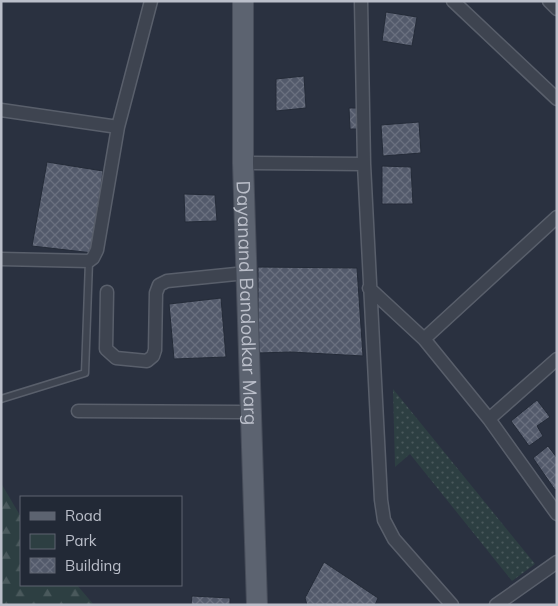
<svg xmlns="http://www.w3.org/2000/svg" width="558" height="606" font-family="Mulish,sans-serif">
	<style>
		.green { fill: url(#green-dots) }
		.forest { fill: url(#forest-firs) }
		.building { fill: url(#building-cross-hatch); stroke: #242b38 }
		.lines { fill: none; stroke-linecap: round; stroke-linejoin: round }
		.service-casing { stroke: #595f6b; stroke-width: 9 }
		.minor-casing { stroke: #595f6b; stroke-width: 15 }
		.primary-casing { stroke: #474d5a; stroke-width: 22 }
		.service { stroke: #3e4450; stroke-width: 6 }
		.minor { stroke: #3e4450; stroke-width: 12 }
		.primary { stroke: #5c6370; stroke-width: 20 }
		.labels { text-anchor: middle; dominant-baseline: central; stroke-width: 4; stroke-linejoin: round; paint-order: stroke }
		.street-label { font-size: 19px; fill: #bbbfca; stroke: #222936 }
	</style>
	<defs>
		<pattern id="green-dots" width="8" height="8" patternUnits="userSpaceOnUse" patternTransform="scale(1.25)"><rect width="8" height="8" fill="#2d3f42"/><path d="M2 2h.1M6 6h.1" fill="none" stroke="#4a595c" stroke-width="1.8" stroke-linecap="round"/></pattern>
		<pattern id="forest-firs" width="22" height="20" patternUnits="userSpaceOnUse" patternTransform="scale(1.25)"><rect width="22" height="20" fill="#2d3f42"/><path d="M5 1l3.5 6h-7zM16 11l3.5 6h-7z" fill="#4a595c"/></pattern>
		<pattern id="building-cross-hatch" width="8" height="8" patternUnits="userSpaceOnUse" patternTransform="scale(1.25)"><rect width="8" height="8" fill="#535a6b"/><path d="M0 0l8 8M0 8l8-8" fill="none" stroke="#6a707f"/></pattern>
	</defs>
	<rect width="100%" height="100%" fill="#2a3140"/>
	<!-- green -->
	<path class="green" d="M393,389l142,175 -23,17 -102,-127 -15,13z"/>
	<!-- forest -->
	<path class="forest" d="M1,483l20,34v68h56l17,20h-93z"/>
	<!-- building -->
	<path class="building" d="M386,12l31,5 -5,29 -30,-5z
		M304,76l2,32 -30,3v-32z
		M349,108h11v21h-10z
		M419,122l2,31 -38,3 -2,-31z
		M47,162l56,9 -10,82 -61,-7z
		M382,166l29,1 2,37h-31z
		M184,194l31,1 2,26 -32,1z
		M258,267l99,1 6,88 -72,-4 -33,1z
		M221,298l5,59 -52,2 -5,-55z
		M537,400l13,17 -13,9 6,10 -14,10 -18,-25z
		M548,446l9,12v31l-2,1 -22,-32z
		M324,562l54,36 -3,7h-68l-2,-7z
		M192,596l38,2v7h-39z"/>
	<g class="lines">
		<defs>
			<path id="service" d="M1,399l84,-26 4,-112"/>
			<path id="minor" d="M361,1l3,163 17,336 3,20 10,19 58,66
				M453,1l104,98
				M549,1l8,8
				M1,110l117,17 33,-126
				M243,163l121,1
				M1,259l88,2 4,-3 4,-8 21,-123
				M369,288l55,51 65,80 68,95
				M107,292l-1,57 10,9 31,3 6,-5 2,-6 1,-57 3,-8 8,-4 69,-7
				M424,339l133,-122
				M78,411l161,1
				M489,419l68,-60
				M496,605l61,-43"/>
			<g id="primary">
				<path id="s1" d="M243,1v162l14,442"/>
			</g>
		</defs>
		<!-- service casing -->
		<use href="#service" class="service-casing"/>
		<!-- minor casing -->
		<use href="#minor" class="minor-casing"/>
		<!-- primary casing -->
		<use href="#primary" class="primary-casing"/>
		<!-- service -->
		<use href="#service" class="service"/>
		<!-- minor -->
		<use href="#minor" class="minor"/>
		<!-- primary -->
		<use href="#primary" class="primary"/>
	</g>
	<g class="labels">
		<!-- street labels -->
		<g class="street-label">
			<text stroke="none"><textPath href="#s1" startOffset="302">Dayanand Bandodkar Marg</textPath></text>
		</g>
	</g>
	<!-- border -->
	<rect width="558" height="606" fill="none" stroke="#bbbfca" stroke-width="5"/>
	<!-- legend -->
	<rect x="20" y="496" width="162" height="90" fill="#222936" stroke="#5f6571"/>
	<rect x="30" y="512" width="25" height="8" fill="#5c6370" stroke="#5f6571"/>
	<text x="65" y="521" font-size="15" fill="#bbbfca">Road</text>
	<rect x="30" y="534" width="25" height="15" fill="#2d3f42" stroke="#5f6571"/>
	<text x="65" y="546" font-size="15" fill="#bbbfca">Park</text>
	<rect x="30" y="558" width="25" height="15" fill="url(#building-cross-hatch)" stroke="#5f6571"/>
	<text x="65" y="571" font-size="15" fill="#bbbfca">Building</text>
</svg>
